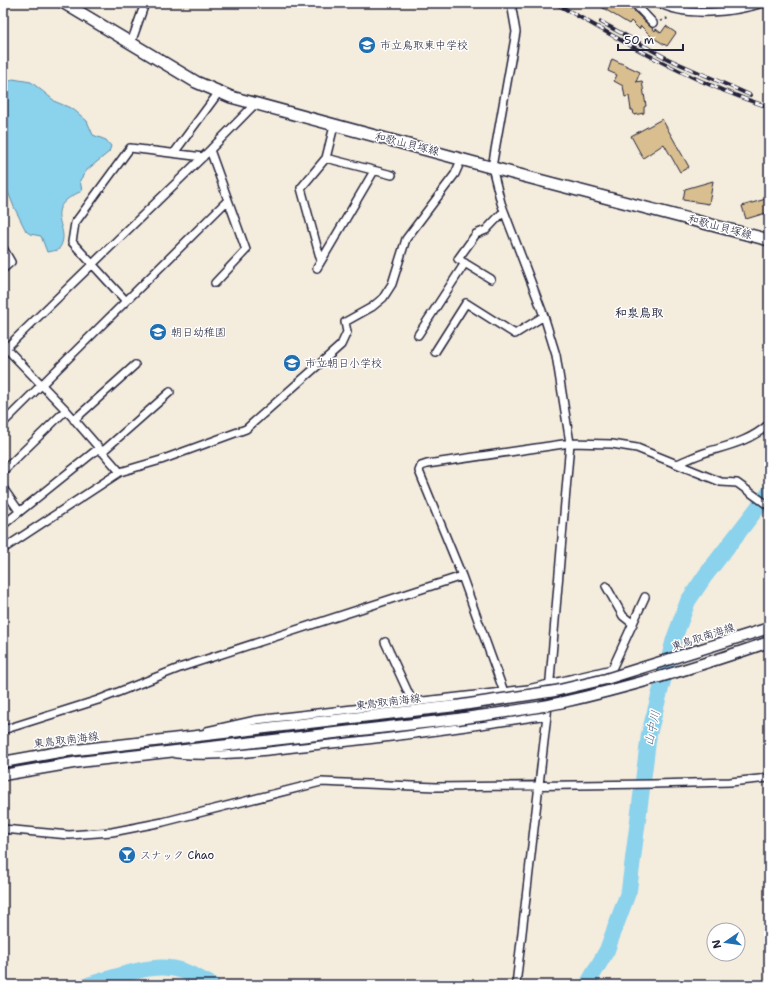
<svg xmlns="http://www.w3.org/2000/svg" width="772" height="988" font-family="'Shantell Sans','Klee One',sans-serif">
	<style>
		.water { fill: #8bd2ed; stroke: #618ca6 }
		.lines { fill: none; stroke-linecap: round; stroke-linejoin: round }
		.river { stroke: #8bd2ed; stroke-width: 16 }
		.building { fill: #d9bf8f; stroke: #22223b }
		.service-casing { stroke: #22223b; stroke-width: 6 }
		.minor-casing { stroke: #22223b; stroke-width: 10 }
		.secondary-casing { stroke: #22223b; stroke-width: 13 }
		.primary-casing { stroke: #22223b; stroke-width: 14 }
		.path { stroke: #22223b; stroke-width: 1.5; stroke-dasharray: 3 3; stroke-linecap: butt }
		.service { stroke: #fff; stroke-width: 3.5 }
		.minor { stroke: #fff; stroke-width: 7 }
		.secondary { stroke: #fff; stroke-width: 10 }
		.primary { stroke: #fff; stroke-width: 11 }
		.rail-casing { stroke: #22223b; stroke-width: 4 }
		.rail { stroke: #fff; stroke-width: 2.5; stroke-dasharray: 8; stroke-linecap: butt }
		.secondary-bridge-casing { stroke: #22223b; stroke-width: 13; stroke-linecap: butt }
		.secondary-bridge { stroke: #fff; stroke-width: 10 }
		.labels { text-anchor: middle; dominant-baseline: central; stroke-width: 3; stroke-linejoin: round; paint-order: stroke }
		.poi-label { font-size: 11px; fill: #22223b; stroke: #fff; text-anchor: start }
		.street-label { font-size: 11px; fill: #22223b; stroke: #fff }
		.neighbourhood-label { font-size: 12px; font-weight: bold; fill: #22223b; stroke: #fff }
		.water-label { font-size: 12px; font-style: italic; fill: #476079; stroke: #fff }
	</style>
	<rect width="100%" height="100%" fill="#f4ecdd"/>
	<filter id="ink" filterUnits="userSpaceOnUse"><feTurbulence type="fractalNoise" baseFrequency=".025" numOctaves="2"/><feDisplacementMap in="SourceGraphic" scale="8" xChannelSelector="R" yChannelSelector="G"/><feConvolveMatrix kernelMatrix="1 2 1 2 8 2 1 2 1" color-interpolation-filters="sRGB"/></filter>
	<g filter="url(#ink)">
		<!-- water -->
		<path class="water" d="M13,79l18,3 25,20 17,7 14,12 6,14 13,5 5,6 -2,6 -22,18 -7,10 2,11c-46,20 -6,37 -24,59l-11,2 -6,-16 -11,-2 -4,-3 -12,-24 -8,-20 -2,-21 1,-78 3,-6z"/>
		<g class="lines">
			<!-- river -->
			<path class="river" d="M88,985c21,-6 59,-20 81,-17 15,1 30,10 43,17
				M587,985l20,-35 22,-60 20,-156 25,-95 14,-38 17,-25 64,-83"/>
		</g>
		<!-- building -->
		<path class="building" d="M595,3h20l11,6 1,-2 8,5 20,19 1,-2 5,4 5,-7 10,7 -9,13 -15,-9 -11,-11 -2,3 -8,-8 -2,3z
			M612,59l28,13 -4,10 6,-1 4,25 -2,1v6l-10,2 -1,-5h-2l-2,-14 -4,1 -2,-11 -9,-5 3,-6 -9,-4z
			M662,119l27,48 -9,5 -16,-28 -21,14 -12,-22z
			M713,181l-4,23 -26,-4 2,-11z
			M769,198v14l-23,7 -4,-13z"/>
		<g class="lines">
			<defs>
				<path id="service" d="M767,621l2,-6"/>
				<path id="minor" d="M511,3l5,29 -24,135 9,36 43,113 12,39 14,88 -23,272
					M634,3l19,20
					M659,3c27,15 76,9 104,0
					M131,43l14,-40
					M210,150l36,100 -31,33
					M174,153l45,-61
					M326,158l66,17
					M3,248l8,14 -8,7
					M321,261l-20,-73 25,-30 8,-32
					M317,268l57,-97
					M491,279l-33,-20 18,-25 10,-4 18,-19
					M126,301l-54,-59 3,-19 55,-75 73,9
					M418,335l47,-72
					M6,348l60,62 54,62
					M3,351l207,-201 45,-46
					M435,352l31,-49 49,31 29,-18
					M74,420l61,-55
					M3,423l224,-222
					M102,452l68,-60
					M677,464c10,-4 20,-9 30,-12 23,-7 43,-11 62,-28
					M3,471l63,-61
					M3,488l16,23
					M3,525l96,-77
					M3,549l117,-77 41,-12 85,-31 95,-84 6,-13 -2,-10 27,-15 11,-9 9,-14 14,-45 49,-65 7,-16
					M606,586l17,30 10,8
					M385,642l28,61
					M504,692l-42,-116 -43,-105 2,-5 6,-2 143,-21 42,1 25,4 84,34 16,1 32,23
					M3,730l95,-30 84,-33 280,-91
					M207,731l49,-11 272,-31 84,-20 33,-72
					M176,754c45,4 91,-3 136,-8 78,-8 157,-19 235,-31l-31,270
					M3,829l66,6 43,-3 51,-10 158,-40 115,5 217,-3 77,-2 39,-4
					M3,982l1,3"/>
				<path id="secondary" d="M3,762l56,-10 397,-46
					M3,775l76,-13 379,-43"/>
				<path id="primary" d="M64,3l132,79 35,15 281,76 257,67"/>
			</defs>
			<!-- service casing -->
			<use href="#service" class="service-casing"/>
			<!-- minor casing -->
			<use href="#minor" class="minor-casing"/>
			<!-- secondary casing -->
			<use href="#secondary" class="secondary-casing"/>
			<!-- primary casing -->
			<use href="#primary" class="primary-casing"/>
			<!-- path -->
			<path class="path" d="M660,21l7,-2 -2,-4"/>
			<!-- service -->
			<use href="#service" class="service"/>
			<!-- minor -->
			<use href="#minor" class="minor"/>
			<!-- secondary -->
			<use href="#secondary" class="secondary"/>
			<!-- primary -->
			<use href="#primary" class="primary"/>
			<defs>
				<path id="rail" d="M555,3c69,39 137,80 214,104
					M601,22l67,37 82,36"/>
			</defs>
			<!-- rail casing -->
			<use href="#rail" class="rail-casing"/>
			<!-- rail -->
			<use href="#rail" class="rail"/>
			<defs>
				<path id="secondary-bridge" d="M456,706l99,-15 51,-12 163,-51
					M458,719c34,-5 68,-9 101,-16 71,-16 141,-37 210,-61"/>
			</defs>
			<!-- secondary-bridge casing -->
			<use href="#secondary-bridge" class="secondary-bridge-casing"/>
			<!-- secondary-bridge -->
			<use href="#secondary-bridge" class="secondary-bridge"/>
		</g>
	</g>
	<!-- icons -->
	<defs>
		<symbol id="school-disc" viewBox="-11 -11 22 22"><circle r="9.5" fill="#1f6fb2" stroke="#fff"/><path d="M0-5L7-2L0 1L-7-2ZM-4 1L0 2.5L4 1V4Q0 6-4 4Z" fill="#fff"/></symbol>
		<symbol id="bar-disc" viewBox="-11 -11 22 22"><circle r="9.5" fill="#1f6fb2" stroke="#fff"/><path d="M-6-5H6L.8 .8V4.5H3.5V6h-7V4.5H-.8V.8Z" fill="#fff"/></symbol>
	</defs>
	<g fill-rule="evenodd">
		<use href="#school-disc" x="357" y="35" width="20" height="20"/>
		<use href="#school-disc" x="148" y="322" width="20" height="20"/>
		<use href="#school-disc" x="282" y="353" width="20" height="20"/>
		<use href="#bar-disc" x="117" y="845" width="20" height="20"/>
	</g>
	<g class="labels">
		<!-- poi labels -->
		<g class="poi-label">
			<text x="380" y="45">市立鳥取東中学校</text>
			<text x="171" y="332">朝日幼稚園</text>
			<text x="305" y="363">市立朝日小学校</text>
			<text x="140" y="855">スナック Chao</text>
		</g>
		<!-- street labels -->
		<g class="street-label">
			<text transform="translate(407 144) rotate(14)">和歌山貝塚線</text>
			<text transform="translate(720 227) rotate(15)">和歌山貝塚線</text>
			<text transform="translate(703 637) rotate(-18)">東鳥取南海線</text>
			<text transform="translate(388 702) rotate(-7)">東鳥取南海線</text>
			<text transform="translate(66 740) rotate(-7)">東鳥取南海線</text>
		</g>
		<!-- neighbourhood labels -->
		<g class="neighbourhood-label">
			<text x="639" y="313">和泉鳥取</text>
		</g>
		<!-- water labels -->
		<g class="water-label">
			<text transform="translate(652 728) rotate(-78)">山中川</text>
		</g>
	</g>
	<!-- margin -->
	<rect width="772" height="988" fill="none" stroke="#fff" stroke-width="16"/>
	<rect x="8" y="8" width="756" height="972" fill="none" stroke="#22223b" stroke-width="1.5" filter="url(#ink)"/>
	<!-- north arrow -->
	<g transform="translate(726 942) rotate(257)"><circle r="19" fill="#ffffff" stroke="#a7a7b1"/>
	<path d="M0-3L7 15L0 10L-7 15Z" fill="#1f6fb2"/>
	<text y="-6" font-size="11" font-weight="bold" text-anchor="middle" fill="#22223b">N</text>
	</g>
	<!-- scale -->
	<path d="M618 44v6h65v-6" fill="none" stroke="#22223b" stroke-width="2"/>
	<text x="624" y="44" font-size="12" fill="#22223b" stroke="#ffffff" stroke-width="3" paint-order="stroke">50 m</text>
</svg>
